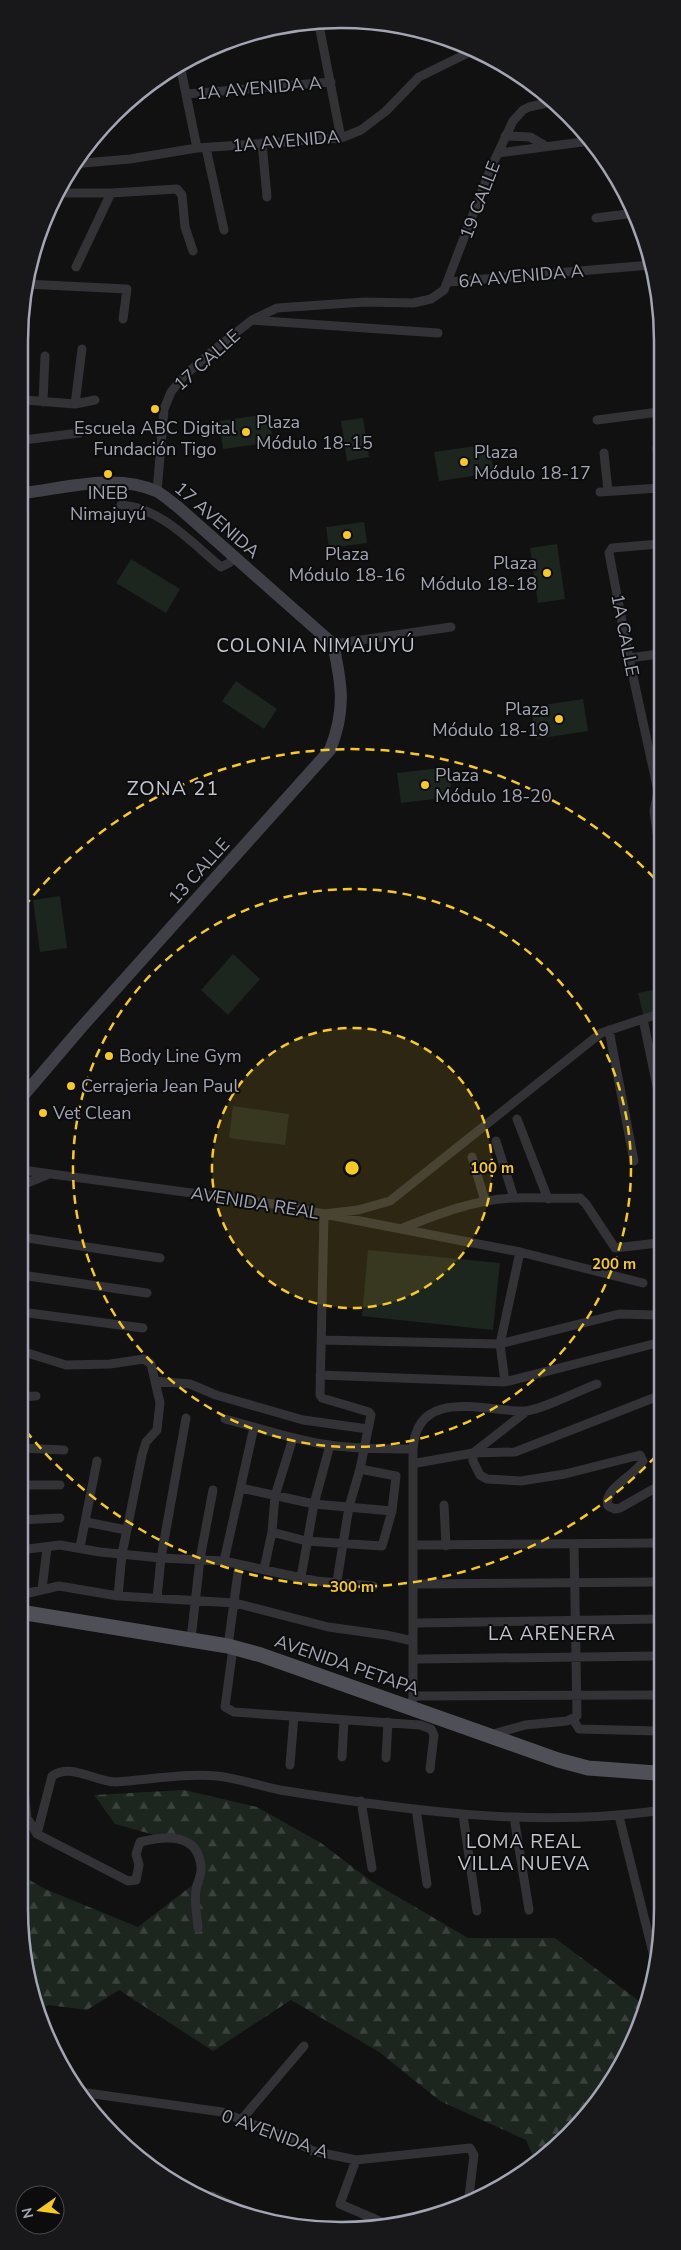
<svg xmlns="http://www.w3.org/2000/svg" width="681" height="2250" font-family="'Nunito Sans',sans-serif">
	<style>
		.forest { fill: url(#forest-firs) }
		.park { fill: #1d251f }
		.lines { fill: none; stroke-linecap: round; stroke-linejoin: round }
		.street { stroke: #323237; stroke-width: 9 }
		.secondary { stroke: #404148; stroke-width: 12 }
		.primary { stroke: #4e4f57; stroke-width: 15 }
		.ring { fill: none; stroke: #f6c925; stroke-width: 2.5; stroke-dasharray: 9 6 }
		.poi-dot { fill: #f6c925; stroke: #0c0c0d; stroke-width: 2 }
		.labels { text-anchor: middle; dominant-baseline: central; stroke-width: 4; stroke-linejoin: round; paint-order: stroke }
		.street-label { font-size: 18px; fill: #a2a5b4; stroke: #0c0c0d }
		.poi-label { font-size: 18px; fill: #a2a5b4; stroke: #0c0c0d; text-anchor: start }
		.neighbourhood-label { font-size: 19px; letter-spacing: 1px; fill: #c3c5d0; stroke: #0c0c0d }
		.quarter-label { font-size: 20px; letter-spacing: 1px; fill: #c3c5d0; stroke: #0c0c0d }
		.rim { fill: none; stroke: #a2a5b4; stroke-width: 2.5 }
		.centre { fill: #f6c925; stroke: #0c0c0d; stroke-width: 2.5 }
		.ring-label { font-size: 15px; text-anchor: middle; font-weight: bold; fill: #f6c925; stroke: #0c0c0d; stroke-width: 4; stroke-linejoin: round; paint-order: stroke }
	</style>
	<defs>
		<pattern id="forest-firs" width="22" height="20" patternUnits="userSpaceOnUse" patternTransform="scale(1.25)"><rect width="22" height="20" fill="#1d251f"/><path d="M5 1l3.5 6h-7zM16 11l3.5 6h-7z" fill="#3b423d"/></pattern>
	</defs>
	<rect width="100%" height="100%" fill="#111112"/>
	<!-- forest -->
	<path class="forest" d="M184,1790l73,17 64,36 50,38 97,57h87l88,66 -35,84 -73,73 -9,-21 -86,-39 -61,-49 -88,-52 -78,51 -94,-61 -32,20 -38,-5 -10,4 -20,-100v-35l26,15 93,38 61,-47 -5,-34 -79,-22 -21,-29z
		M178,2183l40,10 55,28 -75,-23z"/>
	<!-- park -->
	<path class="park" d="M269,414l4,28 -50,7 -4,-28z
		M363,418l6,39 -22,4 -6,-40z
		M489,444l5,29 -55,8 -5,-29z
		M364,522l3,21 -38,5 -3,-21z
		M557,544l8,55 -27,4 -8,-55z
		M131,559l49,30 -14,24 -50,-30z
		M236,681l41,28 -13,20 -42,-28z
		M583,699l5,32 -52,8 -5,-32z
		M449,767l3,30 -51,6 -4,-30z
		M60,896l7,52 -27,4 -7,-52z
		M233,954l27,25 -32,36 -27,-25z
		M658,989v21l-15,4 -5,-21z
		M233,1106l56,8 -4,31 -56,-7z
		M368,1250l132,13 -7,67 -131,-14z"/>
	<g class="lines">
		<!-- street -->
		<path class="street" d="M319,25l22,113
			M267,29l52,-3
			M180,65l17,83
			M187,94l144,-12
			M505,136l25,1 14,8
			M262,143l5,54
			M206,148l18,82
			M498,153l92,-12
			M72,164l58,-5 67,-11 144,-10 20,-8 25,-19 33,-34 53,-26
			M60,193h51l66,-4 5,6 3,32 8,24
			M596,218l39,-5
			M76,267l35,-74
			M449,282l202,-17
			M25,284l102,5 -4,30
			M252,320l186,13
			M25,400l50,4 20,-4
			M43,402l2,-46
			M75,404l7,-55
			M597,420l62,-8
			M24,440l55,-7
			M657,448l2,26
			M604,453l4,38
			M157,492l7,-83 7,-17 13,-16 30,-26 38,-30 25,-12 88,-6 48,1 18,-4 13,-9 46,-120 23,-49 10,-11 6,-3 22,-5
			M600,492l59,-4
			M121,505c39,2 72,39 100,62l8,-4 5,-6
			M333,644l118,-17
			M629,658l30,-4
			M658,840l-4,-29 4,-20 -29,-133 -20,-105 3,-5 47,-4
			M643,1019l15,72
			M609,1030l25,131
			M517,1119l31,80
			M496,1141l18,57
			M472,1157l13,44
			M22,1170l251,34 51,10 34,-4 32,-9 211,-168 57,-19
			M22,1185l25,-10
			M403,1228c35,-14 73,-29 111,-30 22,-1 44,1 66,0l6,6 29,44 43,-5
			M21,1237l139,21
			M21,1275l126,18
			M21,1312l122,16
			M321,1340l179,4 119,-30 38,1
			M21,1351l45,14 44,-1 34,-5 7,5 9,39 -3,27 -11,12 -4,13 -20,99 -4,42
			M320,1375l185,7 152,-39
			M155,1381l35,3 26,11 87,25 65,9
			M505,1382l-5,-38 20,-92
			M21,1397l15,-1
			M527,1411l-54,42v8l7,14 7,4 34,2 44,-7 75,-19 3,6c-8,15 -41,28 -35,45l7,3 5,-1 37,-21
			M225,1419c34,9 69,21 104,26 28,4 56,4 84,4
			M21,1424h2
			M21,1448l43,2
			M417,1463l56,-10 42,-1 141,-55
			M20,1485h40
			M241,1488l73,16 78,7
			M444,1505l2,41
			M20,1520l40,-2
			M86,1522l40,8
			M272,1532l34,9 76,5 10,-35 4,-35 -36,-7
			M418,1545l239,-2
			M80,1547l17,-86
			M20,1550l40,-5 40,7 61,6 63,3 92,20 57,5
			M224,1561l30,-134
			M264,1569l8,-37 3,-36 18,-58
			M301,1577l13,-73 16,-59
			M337,1581l12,-74 11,-38 11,-54 -2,-3 -47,-14 -2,-3 4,-181 196,38 123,31
			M417,1584l240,-2
			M42,1589l5,-41
			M20,1595l39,-9 59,10 117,7 93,24 58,8 27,6
			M157,1598l4,-40 25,-140
			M419,1623l238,-4
			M191,1639l9,-80 13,-69
			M228,1646l11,-81
			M233,1648l-8,59 9,5 186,13 11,4 3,6 -4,34
			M419,1659l238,-3
			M418,1696l239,-1
			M411,1707l2,-10v-248c4,-63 74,-37 112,-38 17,-1 55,-21 72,-27
			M573,1719l6,10 78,2
			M490,1735l35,-10 42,-4 10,-5 -3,-172
			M342,1757l2,-37
			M386,1758l2,-36
			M290,1765l4,-49
			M19,1784l5,6 3,28 10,16 91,47 8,-1 3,-15 -3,-11 4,-12c25,-6 58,-10 61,25 1,8 -4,15 -5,23 -2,11 1,26 2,38
			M361,1801l11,67
			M416,1809l11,75
			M463,1815l14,96
			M619,1816l37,149
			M514,1817l15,93
			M37,1834l15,-58c20,-13 41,5 63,6 33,-2 69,-9 102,-6 21,2 42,10 63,14 124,20 251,38 376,21
			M80,2092l142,20 73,29 18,10 43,9 114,-12 4,7 -5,41 -3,5
			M242,2119l62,-73
			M356,2160l-16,44 44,19
			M404,2222l44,-13"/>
		<!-- secondary -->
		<path class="secondary" d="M22,1097l58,-68 250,-279c16,-40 12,-65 3,-106l-155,-137c-7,-5 -14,-12 -22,-16 -40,-18 -91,-3 -132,2"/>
		<!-- primary -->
		<path class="primary" d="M20,1612l208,34 33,9 297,105 30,8 68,5"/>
	</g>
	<!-- distance rings -->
	<circle cx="352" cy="1168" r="140" fill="#f6c925" fill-opacity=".12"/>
	<g class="ring">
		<circle cx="352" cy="1168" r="140"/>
		<circle cx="352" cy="1168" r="279"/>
		<path d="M656 1456A419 419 0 0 1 22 1426M24 907A419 419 0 0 1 656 880"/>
	</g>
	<!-- markers -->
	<g class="poi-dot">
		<circle cx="155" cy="409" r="5"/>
		<circle cx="246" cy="432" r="5"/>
		<circle cx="464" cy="462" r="5"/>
		<circle cx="108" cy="474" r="5"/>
		<circle cx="347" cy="535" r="5"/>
		<circle cx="547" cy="573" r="5"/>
		<circle cx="559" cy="719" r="5"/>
		<circle cx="425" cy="785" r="5"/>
		<circle cx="109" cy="1056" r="5"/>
		<circle cx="71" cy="1086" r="5"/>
		<circle cx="43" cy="1113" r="5"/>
	</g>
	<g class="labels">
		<!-- street labels -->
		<g class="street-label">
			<text transform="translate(259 88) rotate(-5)">1A AVENIDA A</text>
			<text transform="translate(286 141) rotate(-5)">1A AVENIDA</text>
			<text transform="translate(480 200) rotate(-69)">19 CALLE</text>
			<text transform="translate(521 276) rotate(-5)">6A AVENIDA A</text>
			<text transform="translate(207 360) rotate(-42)">17 CALLE</text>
			<text transform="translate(217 520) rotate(41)">17 AVENIDA</text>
			<text transform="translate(625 635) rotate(79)">1A CALLE</text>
			<text transform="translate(199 871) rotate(-48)">13 CALLE</text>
			<text transform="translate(255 1203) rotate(9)">AVENIDA REAL</text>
			<text transform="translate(347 1665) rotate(19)">AVENIDA PETAPA</text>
			<text transform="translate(275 2134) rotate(20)">0 AVENIDA A</text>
		</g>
		<!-- poi labels -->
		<g class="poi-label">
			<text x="256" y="422">Plaza<tspan x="256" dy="21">Módulo 18-15</tspan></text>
			<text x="155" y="428" text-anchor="middle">Escuela ABC Digital<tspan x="155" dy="21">Fundación Tigo</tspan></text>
			<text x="474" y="452">Plaza<tspan x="474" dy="21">Módulo 18-17</tspan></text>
			<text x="108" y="493" text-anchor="middle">INEB<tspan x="108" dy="21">Nimajuyú</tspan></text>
			<text x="347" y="554" text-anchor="middle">Plaza<tspan x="347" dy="21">Módulo 18-16</tspan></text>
			<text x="537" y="563" text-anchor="end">Plaza<tspan x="537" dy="21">Módulo 18-18</tspan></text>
			<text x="549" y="709" text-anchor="end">Plaza<tspan x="549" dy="21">Módulo 18-19</tspan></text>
			<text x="435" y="775">Plaza<tspan x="435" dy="21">Módulo 18-20</tspan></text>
			<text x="119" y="1056">Body Line Gym</text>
			<text x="81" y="1086">Cerrajeria Jean Paul</text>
			<text x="53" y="1113">Vet Clean</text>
		</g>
		<!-- neighbourhood labels -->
		<g class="neighbourhood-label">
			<text x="316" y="646">COLONIA NIMAJUYÚ</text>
			<text x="552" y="1634">LA ARENERA</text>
			<text x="524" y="1842">LOMA REAL<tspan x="524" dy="22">VILLA NUEVA</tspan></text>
		</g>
		<!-- quarter labels -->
		<g class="quarter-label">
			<text x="173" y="788">ZONA 21</text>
		</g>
	</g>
	<!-- crop -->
	<path d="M0 0H681V2250H0ZM341 28H341A313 313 0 0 1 654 341V1909A313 313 0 0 1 341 2222H341A313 313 0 0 1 28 1909V341A313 313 0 0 1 341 28Z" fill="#18181a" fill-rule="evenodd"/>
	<path class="rim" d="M341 28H341A313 313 0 0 1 654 341V1909A313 313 0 0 1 341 2222H341A313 313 0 0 1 28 1909V341A313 313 0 0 1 341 28Z"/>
	<circle cx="352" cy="1168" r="8" class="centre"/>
	<g class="ring-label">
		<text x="492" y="1173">100 m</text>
		<text x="614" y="1269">200 m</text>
		<text x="352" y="1592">300 m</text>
	</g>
	<!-- north arrow -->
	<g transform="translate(40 2210) rotate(256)"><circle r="24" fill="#0c0c0d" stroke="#484950"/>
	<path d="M0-4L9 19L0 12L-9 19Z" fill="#f6c925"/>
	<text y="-8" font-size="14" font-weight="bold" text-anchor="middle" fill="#a2a5b4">N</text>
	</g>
</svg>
